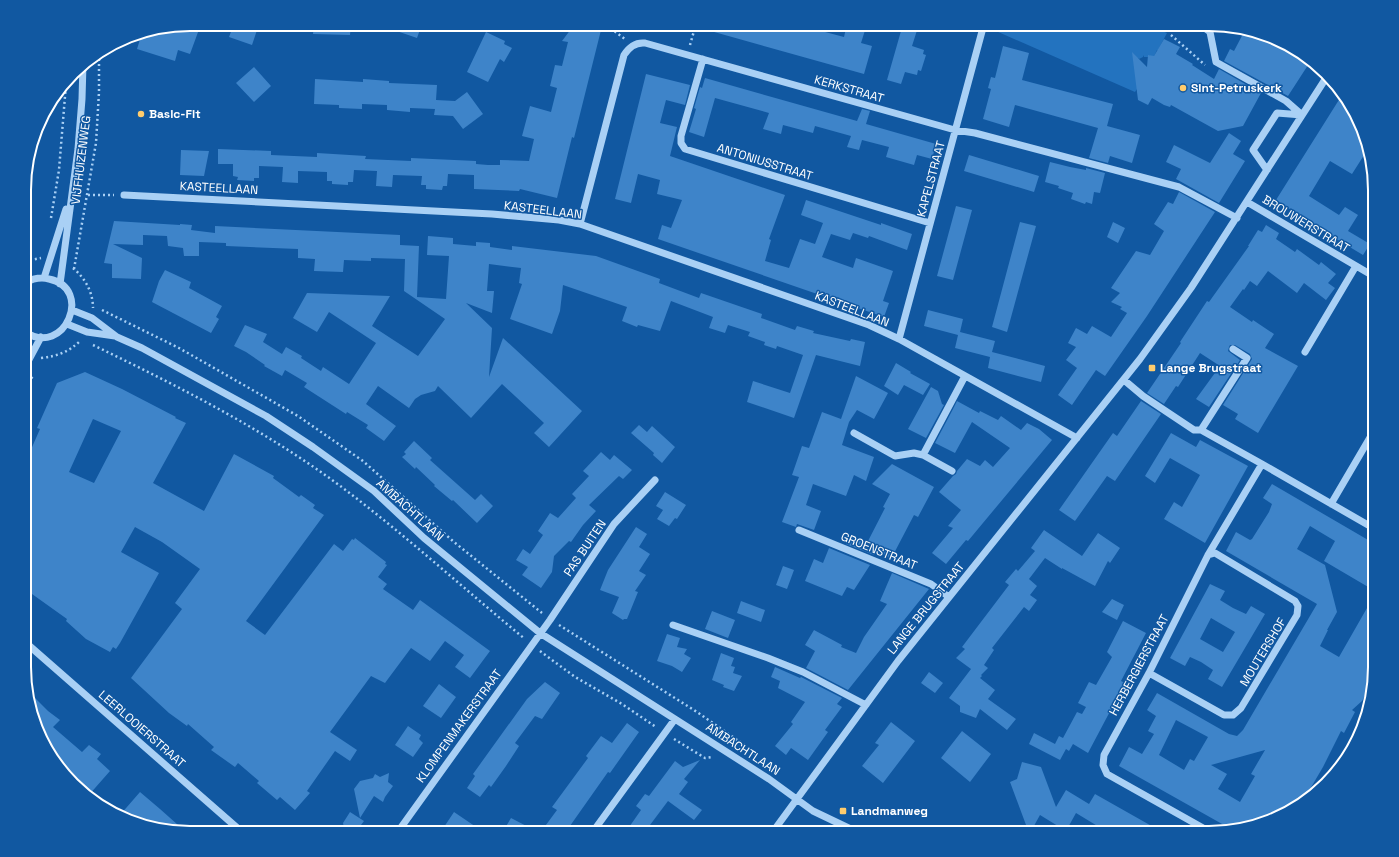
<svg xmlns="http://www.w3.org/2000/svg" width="1399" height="857" font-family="'Space Grotesk',sans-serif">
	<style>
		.green { fill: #2373bf }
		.building { fill: #3e84c9; fill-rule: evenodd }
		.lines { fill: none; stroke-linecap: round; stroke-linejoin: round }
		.path { stroke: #a9d0f5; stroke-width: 2.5; stroke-dasharray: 2 3; stroke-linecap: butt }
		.minor { stroke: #a9d0f5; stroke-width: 7 }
		.poi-dot { fill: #ffcc6d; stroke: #1158a1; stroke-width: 1.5 }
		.labels { text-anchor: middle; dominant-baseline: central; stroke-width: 3; stroke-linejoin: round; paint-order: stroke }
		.poi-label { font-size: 12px; font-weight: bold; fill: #fff; stroke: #1158a1; text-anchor: start }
		.street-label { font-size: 12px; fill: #fff; stroke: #1158a1 }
		.rim { fill: none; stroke: #fff; stroke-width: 2 }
	</style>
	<rect width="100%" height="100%" fill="#1158a1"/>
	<!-- green -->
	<path class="green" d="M998,24h148l21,9 -9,17h-1l-4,9 -4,-4 -1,2h-4l-1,-2v2l-4,2 -1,-1 -1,1 2,27 -4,6 -139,-61z"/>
	<!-- building -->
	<path class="building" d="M190,24h11l-11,30 -12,-4 -3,11 -38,-12 5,-16z
		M234,24h25l-7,21 -23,-8z
		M314,24h37l-1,11 -37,-1z
		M382,24h40l-5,14 -35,-12z
		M572,24l29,6 -27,108 -2,-1 -15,61 -37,-9 -1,2 -45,-2v-14l-26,-1 -1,12h-4l-1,4 -16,-1v-4h-5l1,-9 -29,-1 -1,12 -16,-1 1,-15 -23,-1 -1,12h-5v3l-16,-1v-3h-5v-9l-29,-1v12l-16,-1 1,-15 -24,-1v12h-5v3l-17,-1 1,-3 -5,-1v-12h-15v-15l53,2v4l46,2v-4l49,3 -1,3 46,2v-3l65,3v3l12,1h12v-5l29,1 5,-22 -12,-3 8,-30 21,6 6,-24 -7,-2 5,-21 7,1 6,-24 -6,-1 9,-12z
		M700,24h95l49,13 3,-13h20l-6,19 11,3 -8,28 -164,-46z
		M903,24h16l-7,22 12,4 -1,4 3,1 -5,16 -3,-1 -1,5 -12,-3 -4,12 -14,-4z
		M1245,30l17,3 39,19 9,10 -22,34 -64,-35 6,-12 4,2z
		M486,32l19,9 -1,3 8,4 -8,14 -4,-3 -12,23 -21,-10z
		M1164,39l16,8 -4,7 17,10 -1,1 22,14 5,-10 42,24 -18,33 -25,5 -47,-26 -1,2 -6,-2 -12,-7 -4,7 -10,-5 -6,-48 15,15 1,-12 6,1z
		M1003,46l26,7 -7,27 91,24 -6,22 33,9 -8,28 -22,-7 -2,7 -19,-5 9,-30 -83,-23 -6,22 -26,-8 8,-30 -3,-1 3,-11 4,1z
		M254,67l17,19 -17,16 -18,-19z
		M646,74l44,11 -5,20 -19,-5 -6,23 17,4 -7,29 115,39 -16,44 2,1 -6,21 24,7 11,-29 15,5 8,-21 -22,-8 5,-15 75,25v-2l31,11 -5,16 -38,-14 -1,2 -15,-5 -3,7 -19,-6 -9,23 31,11 3,-10 37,13 -10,30 6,2 -5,14 -226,-78 4,-14 9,3 11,-28 -25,-6 3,-14 -22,-6 -7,29 -16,-4z
		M705,78l152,43 5,-12 8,2 -4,13 70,20 -4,15 -15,-4 -3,10 -28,-8 3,-10 -27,-7 -3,10 -12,-3 4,-11 -36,-10 -2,7 -30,-8 -2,9 -18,-5 6,-16 -54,-15 -11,39 -15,-5 7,-23 -2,-1 6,-21 2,1z
		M315,79l48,3v-3l26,2v2l48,2 -1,15 19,1 12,-9 16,22 -20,15 -10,-13 -19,-1 1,-6 -25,-1v4l-23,-2v-5l-25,-1v5l-23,-1v-3l-25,-1z
		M1342,95l11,12 13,45 -14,22 -22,-13 -21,35 30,19 6,-8 13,8 -10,16 22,13 -7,11 -40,-24 -1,2 -10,-7 1,-2 -37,-24z
		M1229,133l12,8 -8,13 12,7 -26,42 -43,-24 5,-10 -15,-7 8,-17 36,18z
		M181,150l28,1 -5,25 -24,-1z
		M969,155l70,21 -5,16 -70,-21z
		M1050,162l20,5 16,3v-2l19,5 -5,20 -6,-1 -2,12 -6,-2 -1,2 -14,-5 2,-6 -15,-5 1,-2 -14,-4z
		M1179,192l36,20 -68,104 -42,60 -9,-6 -24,35 -14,-10 19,-27 -11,-8 10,-13 -8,-4 8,-15 11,6 5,-8 19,11 16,-24 -7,-4 2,-2 -11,-5 9,-9 -9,-5 25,-37 14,4 14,-24 -10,-7 14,-22 5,2z
		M956,206l16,4 -19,70 -16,-4z
		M114,221l66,4v-1l12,1 -1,5 24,3v-7l185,9v10l19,1 -2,51 29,2 3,-43 -22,-1 1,-19 25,2v6l23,2v-4l14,1v4l22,3v-4l84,10 64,23 -1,4 40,15 2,-5 61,21 -1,4 34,12 2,-4 17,5 -1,2 37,8 1,-2 14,3 -5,24 -44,-11 -22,63 -47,-16 6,-21 37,12 13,-38 -26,-9 -1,3 -12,-4 1,-3 -17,-6 2,-4 -22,-7 -3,8 -16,-5 4,-11 -42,-16 -11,30 -22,-6 -1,2 -15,-6 5,-14 -64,-22 -3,26 -8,23 -42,-15 12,-35 -3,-1 2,-15 -32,-4 -2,27h7l-2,22 -26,-10 26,25 -3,49 14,-39 79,73 -33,36 -15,-14 10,-10 -42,-39 -31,34 -33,-32 -3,5 -14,4 -6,4 -6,9 -31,-22 -12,18 30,22 -12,15 -18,-13 2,-3 -21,-13 -1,2 -42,-27 3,-4 -22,-13 -3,6 -18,-10 1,-1 -19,-13 -12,-6 11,-21 22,9 -4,8 19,12 4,-7 16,9 -1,2 20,13 2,-4 26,17 27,-41 -47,-31 -12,20 -24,-14 14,-25 83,3 -18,30 46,30 27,-37 -41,-28 1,-32 -34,-1v3l-27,-1 -1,12 -29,-1 1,-12 -17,-1v-9l-72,-3v-3l-27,-1v14h-15l-1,-8 -15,-2 -1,-10 -24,-1v10l-30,-1 29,14 -1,21 -29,-1v-14l-8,-1z
		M1020,222l16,4 -29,106 -15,-5z
		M1113,222l12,6 -7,15 -11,-6z
		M1266,225l13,8 -3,6 19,13 2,-3 22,16 2,-3 15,12 -8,9 7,5 -9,12 -22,-17 -7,10 -29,-22 -11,15 -7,-5 -6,9 -1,-1 -13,18 22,15 1,-2 21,14 -9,14 33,18 -40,67 -23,-14 3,-5 -15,-9 29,-46 -2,-5 -15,-9h-5l-1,2 -1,4 12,9 -31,47 -13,-8 24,-33 -20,-13 -22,34 -2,-1 -12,18 -17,-11 34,-50 -1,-1 27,-41 2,1 40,-56h-1l10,-16 4,2z
		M165,270l26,12 -2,6 33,18 -6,11 3,2 -8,14 -59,-31 7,-21z
		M928,310l35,9 -3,13 35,9 -3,11 53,14 -4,16 -53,-14 2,-11 -35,-9 3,-13 -34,-9z
		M896,363l15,9 -1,1 20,11 -7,11 -19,-10 -6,10 -14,-9z
		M85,372l37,17 54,28 -1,1 11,5 -33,60 51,28 30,-57 40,22 -1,2 26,19 2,-2 14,10 -2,3 11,7 -78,106 19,14 69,-91 9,7 9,-12 2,1 1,-2 31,24 -1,2 2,1 -9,12 9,7 -4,5 30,21 7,-10 70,51 -20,27 -15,-11 9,-12 -19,-14 -15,20 -19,-13 -26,35 -14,-7 -41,56 27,18 -7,11 -15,-10 -28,40 3,2 -15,17 -15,-13 -3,3 -20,-17 2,-2 -21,-18 -3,4 -24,-17 3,-3 -26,-23 -1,2 -18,-13 -38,-35 51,-69 -7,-6 25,-34 -38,-27 -27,-15 -14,25 38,21 -39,70 -4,6 -3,-2 -3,5 -24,-13 -20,-18 1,-2 -42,-30v-137l4,2 11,-25 -3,-1 20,-45zM93,419l28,12 -27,52 -25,-11z
		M856,376l32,17 -14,26 -17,-9 -8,12 -7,23 32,12 -8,24 -12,-6 -8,21 -33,-12 -7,21 15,6 -7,19 -17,-6 -1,3 -14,-5 17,-45 -7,-2 10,-29 7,2 13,-36 19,7z
		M931,387l7,4 4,13 2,1 -18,33 -18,-9z
		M957,401l22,12 1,-2 18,9 3,-4 20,14 6,-7 12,6 13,11 -84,101 -2,-1 -20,24 -14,-11 21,-25 -5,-2 13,-16 -22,-18 14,-16 3,-2 1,-3 10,-12 13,7 5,-6 8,7 17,-19 -38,-26 -17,31 -20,-10 18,-34 2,1 -2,-1z
		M1141,401l20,13 -46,67 -8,-5 -32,45 -16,-11 54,-77 4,3z
		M639,425l8,7 5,-6 23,21 -13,16 -9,-8 1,-2 -23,-20z
		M1171,433l25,14 4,-7 48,26 -43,77 -41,-24 10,-17 8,5 18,-32 -30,-17 -15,25 -10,-7z
		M414,441l18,17 -2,2 45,40 6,-6 12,12 -16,17 -24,-23 -1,1 -18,-15 1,-1 -19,-18 -1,2 -13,-12 4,-3 -2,-2z
		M601,452l9,8 4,-5 18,15 -9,9 -4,-3 -30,29 7,6 -13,14 -12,17 -2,-1 -15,15 -2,16 -11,16 -19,-13 6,-8 -12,-7 7,-11 7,5 13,-19 -5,-4 12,-18 8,5 18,-20 -4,-4 17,-18 -6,-5z
		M892,464l42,23 -16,30 -4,-2 -23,44 -12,-7 -1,1 -2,-1 -2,3 -28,-11 3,-8 18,7 18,-35 -2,-1 7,-13 -18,-10z
		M1272,484l103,60v47l-51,-30 11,-20 -25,-15 -13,23 28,16 12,47 -10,18h1l-8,16 19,11 36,-63v84l-13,23 -10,9 3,2 -11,21 -3,-2 -18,36 -20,34 -11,10 -61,18 -112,-63 10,-19 13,7 12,-20 -6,-3 8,-15 -9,-6 10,-17 72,41 8,2 6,-6 74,-126 -91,-53 10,-19 14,8 2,-1 17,-27 3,-8 -9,-6zM1176,720l32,17 -14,24 -4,-2 -6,11 -25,-15zM1265,750l-14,24 4,2 -15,26 -22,-13 9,-15 -16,-9z
		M665,492l21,13 -9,14 -2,-1 -6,8 -12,-7 6,-9 -7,-4z
		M636,527l11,7 -8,13 11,7 -11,17 7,4 -11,16 3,1 -11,27h-3l-1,1 -11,-7 7,-16 -19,-7 8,-20z
		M1044,530l38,26 16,-23 22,15 -10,15 -2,-2 -13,25 -33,-18v1l-17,-11 -16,21 8,7 -7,9 7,5 -8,11 -5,-4 -32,41 2,2 -10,15 4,3 -7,7 1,1 -2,2 15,12 -7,9 28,20 -9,11 -27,-21 -4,9 -16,-6v-6l-11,-8 22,-29 -15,-11 9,-9 -3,-2 47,-62 -4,-3 11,-13 2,2 17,-20 -4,-3z
		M829,548l41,17 -16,25 -7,-3 -5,9 -37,-15 9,-22 9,4z
		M783,566l11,4 -7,19 -11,-4z
		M892,573l37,16 -81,101 -42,-22 9,-17 -10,-6 9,-15 28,15 -1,2 15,6 8,-16 23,-33 -7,-3z
		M1210,584l15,7 -5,9 13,8 13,6 5,-8 14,8 -43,73 -14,-8 5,-9 -12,-8 -11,-5 -5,9 -15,-8zM1211,618l24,14 -12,20 -23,-13z
		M1112,599l12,6 -7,15 -15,-8z
		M741,601l24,9 -4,12 -24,-9z
		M712,611l23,9 -7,18 -23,-9z
		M1123,621l23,12 -25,48 4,2 -37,70 -15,-9 -4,7 -3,-2 -6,11 -31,-16 5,-11 21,11 4,-8 4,2 14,-26 5,2 4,-7 -8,-4 11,-21 7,3 16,-28 -5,-5z
		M667,634l13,4 -3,9 10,2 -3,5 7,4 -9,14 -10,-6 -15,-5z
		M721,653l13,5 -3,8 4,1 -2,6 9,3 -8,15 -11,-4 1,-2 -12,-5z
		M775,667l25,11 1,-1 41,21 -5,6 5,3 -17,23 3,2 -20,28 -17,-12 -5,7 -11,-9 18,-22 -2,-2 14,-20 -27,-14 2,-7 -9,-4z
		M929,672l14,11 -8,10 -14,-10z
		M545,682l15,11 -18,26 -7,-3 -20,27 4,3 -13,20 -15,21 -2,-2 -9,12 -13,-9 8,-12 -2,-2 54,-75z
		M439,684l17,13 -15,21 -18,-12z
		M25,688l23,23 12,9 -7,7 29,25 7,-7 12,9 -4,5 13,12 -22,25 -36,-37z
		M891,722l24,19 -32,42 -21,-17 17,-21 -4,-2z
		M627,723l12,9 -29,41 -2,-1 -43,61h-50l-10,-5 6,-10 29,15 17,-23 -5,-3 36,-49 -2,-2 15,-20 11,7z
		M408,726l13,9 -2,4 4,4 -10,14 -18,-12z
		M962,731l29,23 -21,28 -29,-24z
		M700,760l-16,19 4,3 -9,12 23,16 -8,10 -26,-19 -24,32h-19l16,-23 -5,-4 9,-12 4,2 26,-35 8,6z
		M1022,762l19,5 15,40 10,-17 23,14 6,-10 69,39h-55l-33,-20 -10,18 -26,-16 -10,18h-1l-19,-51 7,-3z
		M389,773l-1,9 5,4 -8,11 -2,5 -9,-6 -14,22 -6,-29 6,-8 13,-3 2,-4 5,3z
		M140,792l20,17 27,24 -40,-6 -27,-12z
		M350,812l14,9 -9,12h-10l-2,-10z
		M454,812l31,21h-32l-9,-6z"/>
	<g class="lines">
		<!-- path -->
		<path class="path" d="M609,24v3l16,12
			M1171,35l34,30
			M690,45l6,-21
			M88,195h26
			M51,218l8,-48 7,-86
			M25,261l16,-3
			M73,268c12,10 20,24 20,40
			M74,269l22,-126 3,-51v-39
			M102,310l77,38 119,68 65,45 91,81 88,71
			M93,345c85,41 170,84 246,140 64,48 124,103 186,154
			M41,358c17,-2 28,-6 40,-18
			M25,392l8,-17
			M559,625l138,87 56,39 4,7
			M540,651l35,26 47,27 34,23
			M674,739l31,19 8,-1"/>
		<!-- minor -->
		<path class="minor" d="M1199,24l11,8 6,30 70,39 16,14 -25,-2 -24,37 14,20
			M703,59l-22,77v7l4,6 245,74
			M124,195l368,19 67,6 21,4 289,101 30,14 178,99
			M1247,202l128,75
			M580,224l44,-169c5,-8 11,-13 21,-12l310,87 20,3 204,54 58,31
			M44,278l22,-69
			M25,283c7,-4 16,-6 24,-4 45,9 16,79 -24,53
			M60,284l18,-135 4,-50 1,-35
			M72,310l20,8 25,19 25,11 124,68 47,31 61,44 50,47 116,95 229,146 44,32 46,22
			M67,324l20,8 28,4
			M899,339l85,-315
			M1233,349l14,9 -46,72 61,34 113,65
			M1305,352l51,-86
			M25,367l16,-30
			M1124,380l19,16 51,34h7
			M854,433l41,23 19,-3 9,2 29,16
			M923,455l42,-79
			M1331,504l44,-75
			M799,530l132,54 18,13
			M673,625l95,33 35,14 63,33
			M25,642l218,191
			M1149,673l75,42h9l8,-7 56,-93 1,-9 -3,-5 -80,-48 -7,2
			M397,833l153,-213 64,-96 41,-44
			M592,833l83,-114
			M772,833l126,-172 242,-302 51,-71 135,-210
			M1212,833l-105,-59 -4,-9 1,-10 45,-82 59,-118 54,-91"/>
	</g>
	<!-- markers -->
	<g class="poi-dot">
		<circle cx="1183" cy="88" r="4"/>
		<circle cx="141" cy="114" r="4"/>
		<rect x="1148" y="364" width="8" height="8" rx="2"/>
		<rect x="839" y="807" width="8" height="8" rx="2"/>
	</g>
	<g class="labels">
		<!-- poi labels -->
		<g class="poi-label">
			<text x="1191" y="88">Sint-Petruskerk</text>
			<text x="149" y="114">Basic-Fit</text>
			<text x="1160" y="368">Lange Brugstraat</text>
			<text x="851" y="811">Landmanweg</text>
		</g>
		<!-- street labels -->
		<g class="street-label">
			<text transform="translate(849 89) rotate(16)">KERKSTRAAT</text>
			<text transform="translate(81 160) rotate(-83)">VIJFHUIZENWEG</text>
			<text transform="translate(765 162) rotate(17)">ANTONIUSSTRAAT</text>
			<text transform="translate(931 179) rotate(-75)">KAPELSTRAAT</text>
			<text transform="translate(219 188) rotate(3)">KASTEELLAAN</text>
			<text transform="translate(543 210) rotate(7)">KASTEELLAAN</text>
			<text transform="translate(1306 224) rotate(31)">BROUWERSTRAAT</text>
			<text transform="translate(852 309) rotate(21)">KASTEELLAAN</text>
			<text transform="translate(410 510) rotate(42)">AMBACHTLAAN</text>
			<text transform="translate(585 548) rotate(-56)">PAS BUITEN</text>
			<text transform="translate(879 551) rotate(22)">GROENSTRAAT</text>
			<text transform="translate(926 608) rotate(-51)">LANGE BRUGSTRAAT</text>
			<text transform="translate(1263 652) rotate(-59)">MOUTERSHOF</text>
			<text transform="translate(1139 665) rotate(-62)">HERBERGIERSTRAAT</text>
			<text transform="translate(459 726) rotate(-54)">KLOMPENMAKERSTRAAT</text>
			<text transform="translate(142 729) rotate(41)">LEERLOOIERSTRAAT</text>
			<text transform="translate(743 749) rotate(33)">AMBACHTLAAN</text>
		</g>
	</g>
	<!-- crop -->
	<path d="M0 0H1399V857H0ZM190 31H1209A159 159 0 0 1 1368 190V667A159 159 0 0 1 1209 826H190A159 159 0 0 1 31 667V190A159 159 0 0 1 190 31Z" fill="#1158a1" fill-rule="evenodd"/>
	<path class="rim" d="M190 31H1209A159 159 0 0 1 1368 190V667A159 159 0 0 1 1209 826H190A159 159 0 0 1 31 667V190A159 159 0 0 1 190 31Z"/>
</svg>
